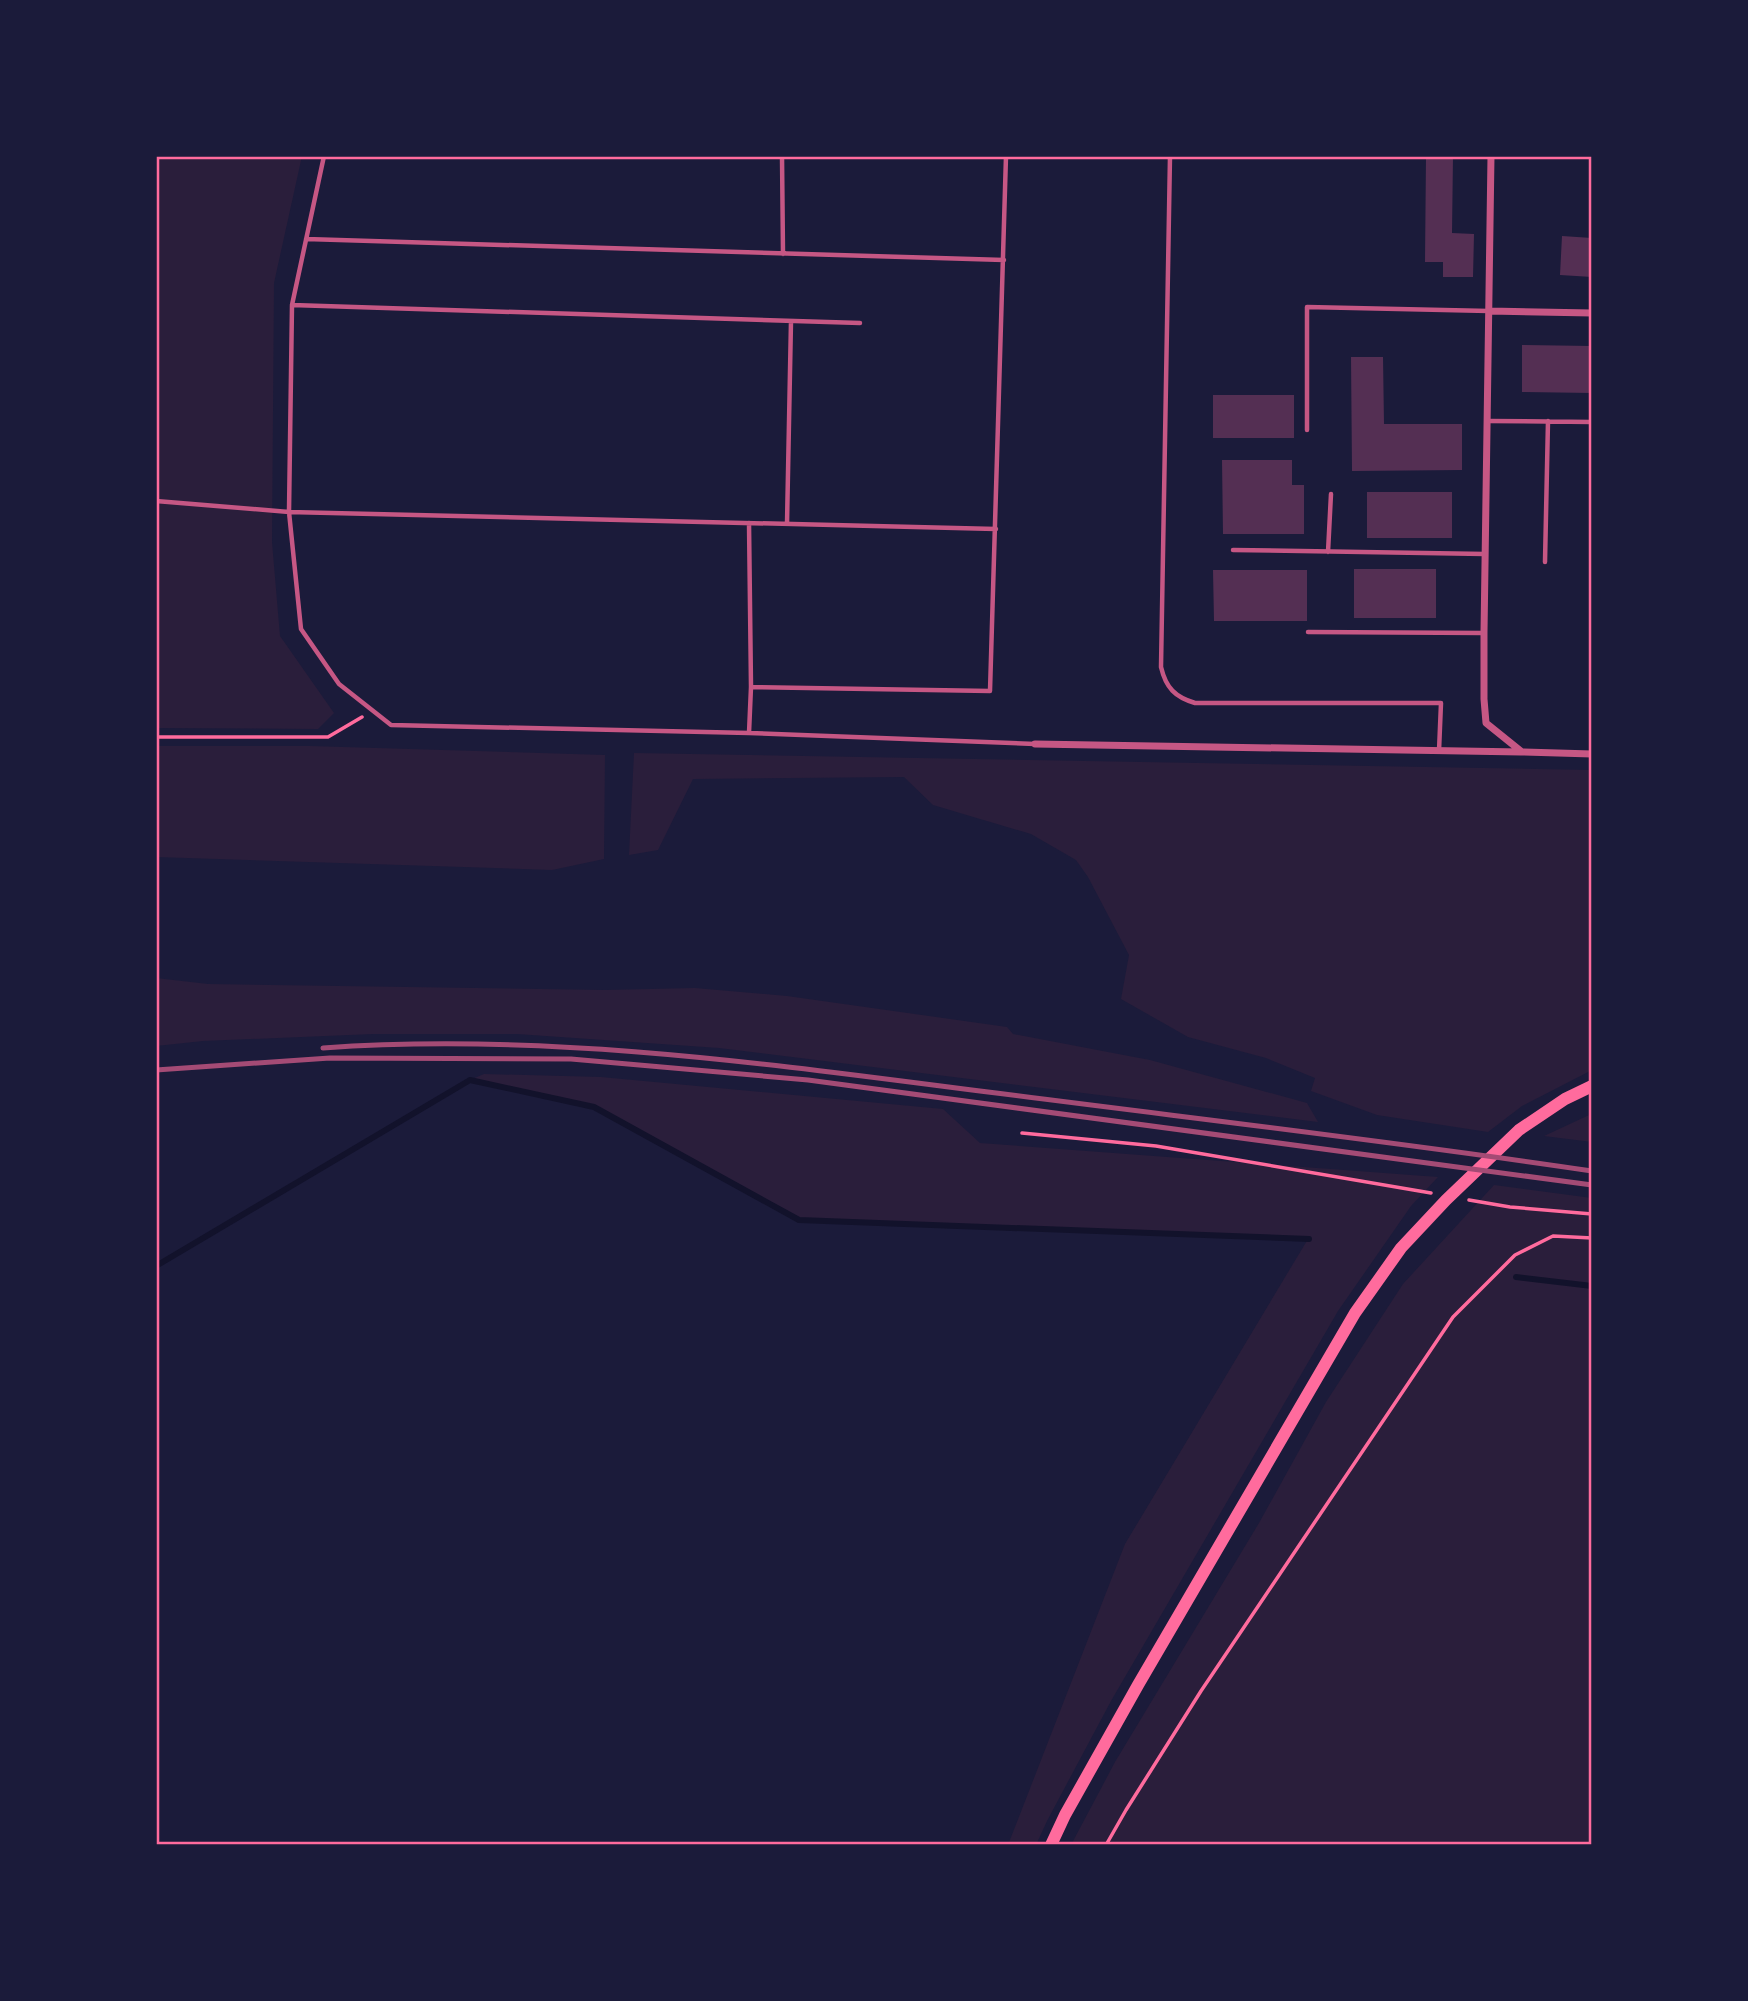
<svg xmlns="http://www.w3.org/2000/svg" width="1748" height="2001" font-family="Georgia,serif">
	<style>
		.green { fill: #2a1e3b }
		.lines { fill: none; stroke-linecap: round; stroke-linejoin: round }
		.stream { stroke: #12122b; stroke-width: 6 }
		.building { fill: #542f53 }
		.path { stroke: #ff6b9d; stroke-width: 3.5 }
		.service { stroke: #c65784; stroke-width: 4.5 }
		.minor { stroke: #c65784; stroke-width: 7 }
		.secondary { stroke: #ff6b9d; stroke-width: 12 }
		.rail { stroke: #a44b75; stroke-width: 5 }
		.neatline { fill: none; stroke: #ff6b9d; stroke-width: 2.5 }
	</style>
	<rect width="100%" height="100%" fill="#1b1b3a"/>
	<!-- green -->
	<path class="green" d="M156,156h146l-28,127 -2,259 8,94 54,77 -16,16 -162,-1z
		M156,746h154l295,9 -1,104 -52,11 -396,-13z
		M634,753l958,17v300l-70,36 -34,26 -111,-17 -66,-24 4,-13 -49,-20 -78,-21 -67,-38 8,-44 -41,-78 -12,-17 -45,-26 -98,-29 -29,-28 -211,2 -35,71 -29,5z
		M156,978l52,6 397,6 90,-2 92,8 220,31 6,7 137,26 157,43 11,19 -599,-74 -202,-14h-144l-170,7 -47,5z
		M484,1074l117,3 342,32 37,34 458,34 -27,29 -73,105 -227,390 -64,120 -11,24h-28l117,-301 183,-305 -509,-19 -205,-113 -124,-27z
		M1592,1114v28l-48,-6 43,-20z
		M1494,1185l98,13v647h-521l44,-83 144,-239 67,-121 77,-118z"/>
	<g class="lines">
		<!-- stream -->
		<path class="stream" d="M156,1266l314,-186 124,27 205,113 510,19
			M1516,1277l76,9"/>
	</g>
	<!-- building -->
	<path class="building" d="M1426,156h27l-1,77 22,1 -1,43h-30v-15h-18z
		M1562,236l30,2v39l-32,-2z
		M1522,345l70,1v47l-70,-1z
		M1351,357h32l1,67h78v46l-110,1z
		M1213,395h81v43h-81z
		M1222,460h70v25h12v49h-81z
		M1367,492h85v46h-85z
		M1354,569h82v49h-82z
		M1213,570h94v51h-93z"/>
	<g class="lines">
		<!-- path -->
		<path class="path" d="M156,737h172l34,-20
			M1022,1133l134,13 275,47
			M1469,1200l41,7 82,7
			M1106,1845l20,-35 75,-119 252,-374 62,-62 38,-19 39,2"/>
		<!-- service -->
		<path class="service" d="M324,156l-32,149 -3,207 12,117 38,55 52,41 358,8 286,11
			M782,156l1,98
			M1170,156l-9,511c5,21 14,30 34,36h246l-2,48
			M306,239l698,21
			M292,305l568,18
			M1487,421l105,1
			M1307,430v-123l182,4
			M156,501l133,11 707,17
			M749,523l2,164
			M787,524l4,-203
			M1233,550l252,4
			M1328,552l3,-58
			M1545,562l3,-141
			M1308,632l175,1
			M749,733l2,-46 239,4 16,-535"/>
		<!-- minor -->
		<path class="minor" d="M1491,156l-7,477v66l2,24 36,29 70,2
			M1490,311l102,2
			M1035,744l486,8"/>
		<!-- secondary -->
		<path class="secondary" d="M1051,1845l14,-30 73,-130 217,-372 46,-65 45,-48 73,-70 46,-31 27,-13"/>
		<!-- rail -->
		<path class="rail" d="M323,1048c222,-16 446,16 665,44 201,26 403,49 604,79
			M156,1070l174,-12 241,1 237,21 784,105"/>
	</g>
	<!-- border -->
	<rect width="1748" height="2001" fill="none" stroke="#1b1b3a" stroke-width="315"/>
	<rect x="158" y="158" width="1432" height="1685" class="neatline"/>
</svg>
